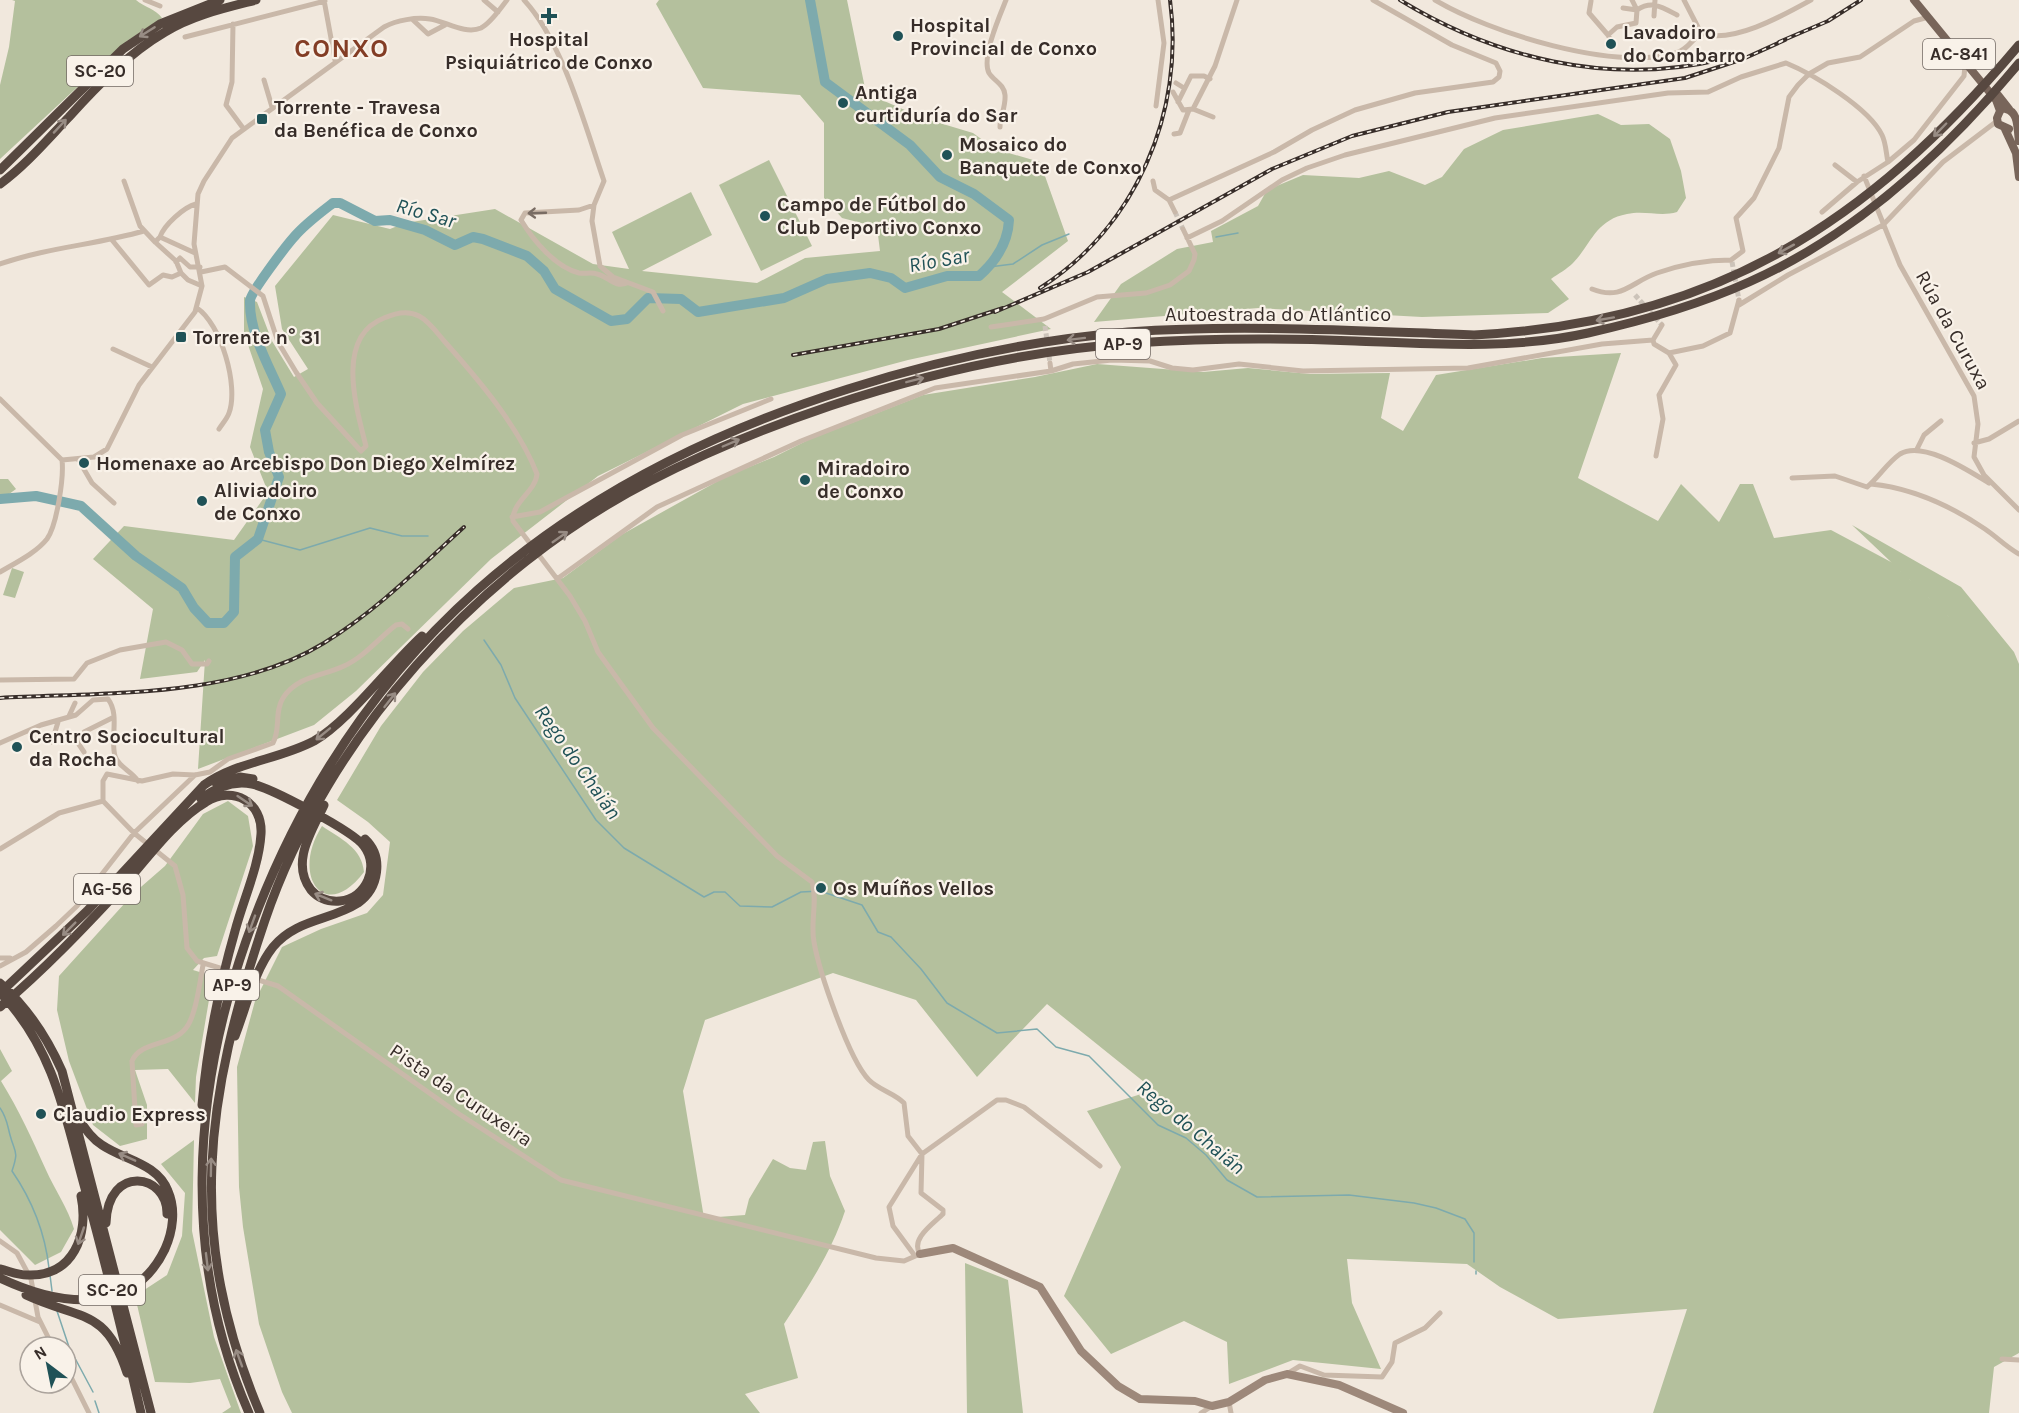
<svg xmlns="http://www.w3.org/2000/svg" width="2019" height="1413" font-family="Karla,sans-serif">
	<style>
		.green { fill: #b4c09d }
		.lines { fill: none; stroke-linecap: round; stroke-linejoin: round }
		.stream { stroke: #7daaad; stroke-width: 1.5 }
		.river { stroke: #7daaad; stroke-width: 10 }
		.street-tunnel { stroke: #ccc3b9; stroke-width: 5; stroke-dasharray: 5 2.5; stroke-linecap: butt }
		.street { stroke: #c9b8a9; stroke-width: 5 }
		.secondary { stroke: #9d887a; stroke-width: 8 }
		.primary { stroke: #78655a; stroke-width: 8 }
		.highway { stroke: #574840; stroke-width: 9 }
		.rail-casing { stroke: #372d29; stroke-width: 4 }
		.rail { stroke: #f9f2e9; stroke-width: 1.5; stroke-dasharray: 4.5; stroke-linecap: butt }
		.oneway { stroke: #988c84 }
		.oneway2 { stroke: #796c63 }
		.poi-dot { fill: #205257; stroke: #f9f2e9; stroke-width: 2 }
		.labels { text-anchor: middle; dominant-baseline: central; stroke-width: 4.5; stroke-linejoin: round; paint-order: stroke }
		.shield { fill: #f9f2e9; stroke: #716863; stroke-width: 1.5 }
		.shield-label { font-size: 18px; font-weight: bold; fill: #372d29 }
		.poi-label { font-size: 20px; font-weight: bold; fill: #372d29; stroke: #f9f2e9; text-anchor: start }
		.street-label { font-size: 20px; fill: #372d29; stroke: #f9f2e9 }
		.water-label { font-size: 21px; font-style: italic; fill: #205257; stroke: #f9f2e9 }
		.district-label { font-size: 26px; font-weight: bold; letter-spacing: 1.5px; fill: #833d25; stroke: #f9f2e9 }
	</style>
	<rect width="100%" height="100%" fill="#f1e8dd"/>
	<!-- green -->
	<path class="green" d="M12,0h124c8,7 20,9 26,18l-35,23 -127,118v-74l9,-38 6,-46z
		M659,0h188l19,93 57,25 50,15 22,16 45,13 28,79 -66,51 49,37 -143,31 -165,44 -145,72 -107,83 -135,132 -42,34 -116,44 7,-109 -8,12 -57,7 13,-70 -60,-50 31,-33 110,14 34,-48 -18,-45 13,-58 -19,-56v-36l13,5 15,39 22,36 14,-8 -26,-40 -7,-43 58,-71 57,14 15,-6 90,-14 98,55 36,5 -17,-37 79,-40 21,43 -70,36 115,12 48,-25 75,-7 -3,-24 -35,-9 -18,-20v-75l-24,-28 -97,-7 -47,-84z
		M1598,114l23,11 28,-1 21,15 11,32 5,27 -9,14c-17,5 -32,-2 -50,2 -32,6 -36,31 -54,49 -6,6 -15,11 -22,16l18,20 -21,14 -126,4 -164,-9 -164,14 27,-38 56,-35 36,-7 -2,-11 47,-25 9,-16 36,-15 56,3 30,-7 36,14 17,-8 22,-28 39,-19z
		M769,160l43,86 -51,25 -42,-86z
		M1621,353l-43,125 80,43 23,-37 38,38 21,-38h13l21,54 57,-8 60,32 76,72 -115,-109 109,62 53,65 5,12v689l-25,14 -5,46h-336l34,-104 -129,10 -58,-32 -33,-23 -120,-5 5,44 29,66 -88,-9 -64,24 -2,-42 -43,-21 -73,33 -47,-58 57,-129 -34,-56 67,-21 -107,-86 -70,73 -61,-77 -83,-27 -128,47 -22,71 21,127 41,-3 4,-16 24,-40 17,9 16,2 7,-28 12,-1 5,35 15,35c-14,42 -37,76 -61,113l14,54 -53,16 15,19h-468l-10,-21 -23,-68 -16,-97 -4,-40 -2,-120 18,-66 27,-54 39,-18 46,-16 16,-18 7,-53 -22,-20 -31,-22 44,-74 42,-54 40,-41 51,-43 49,-10 58,-43 106,-59 47,-19 34,-17 115,-45 112,-18 62,-13 106,8 45,-4 62,6 80,-1 -9,45 22,13 33,-56 106,-17z
		M0,479h8l8,10 -11,8h-5z
		M12,568l12,4 -9,26 -12,-3z
		M228,801l20,15 5,30 -36,110 -13,2 -11,12 20,6 -17,101 -1,26 -27,-34 -33,1 12,35v34l-27,7 -27,-21 -24,-64 -12,-51 2,-34 75,-83 31,-27 38,-52z
		M322,826c19,13 40,22 42,46 -39,52 -74,4 -42,-46z
		M0,1049l12,22 -11,10c18,29 31,58 45,89 9,20 22,38 28,59l-13,23 -26,13 -35,-35z
		M194,1140l-2,91 22,106 27,76h-19l9,-6 -11,-28 -30,4 -35,-1 -20,-86 32,-21 15,-39 3,-43 -24,-29z
		M965,1263l43,17 15,133h-56z"/>
	<g class="lines">
		<!-- stream -->
		<path class="stream" d="M1216,237l22,-4
			M989,267l24,-3 29,-19 27,-11
			M258,539l42,11 70,-22 32,8h26
			M484,640l17,25 14,33 81,122 28,28 80,49 10,-5h11l15,14 32,1 29,-15 19,-1 42,14 16,27 13,5 30,32 26,34 50,30 40,-4 19,18 33,9 69,69 28,13 20,17 21,25 30,17 92,-2 65,8 22,5 29,11 9,14v29
			M0,1108c7,10 7,16 10,27 5,19 9,15 2,36 20,29 33,62 37,97
			M1476,1271v3
			M50,1275l2,16
			M57,1311l12,36 24,45
			M95,1401l4,12"/>
		<!-- river -->
		<path class="river" d="M0,499l36,-3 45,10 55,50 46,32 12,20 14,15h16l10,-11 1,-55 23,-18 21,-62 -10,-25 -4,-22 16,-36c-12,-28 -32,-62 -31,-93 0,-8 36,-55 44,-64 11,-13 26,-24 39,-34h7l35,18 15,-1 35,10 30,15 18,-8 10,2 44,17 17,15 11,18 56,32 16,-2 21,-21 33,1 17,13 86,-14 43,-19 43,-6 21,5 14,10 42,-12h32c17,-15 29,-33 30,-56l-35,-26 -34,-17 -30,-32 -85,-63 -15,-82"/>
		<!-- street-tunnel -->
		<path class="street-tunnel" d="M1175,212l8,17
			M1732,262l7,38
			M1635,295l27,30
			M1045,326l5,37"/>
		<!-- street -->
		<path class="street" d="M145,0l15,6
			M324,0l11,60
			M484,0l14,12
			M524,0c39,42 61,126 80,181l-10,24 -2,16 8,45 13,11 40,15 10,19
			M1435,0c56,33 177,71 241,53 11,-3 16,-13 25,-20
			M1684,0l17,33c30,12 83,-18 110,-33
			M1591,1l-2,12 19,22 9,-8 19,-4 1,-13 -5,-10
			M1623,8l14,2c15,-10 25,-3 40,5
			M1654,16l1,-16
			M413,20l15,14 17,-9
			M233,24l-1,58 -6,23 17,23
			M185,37l140,-36
			M1607,45l3,-6 -2,-4
			M264,80l8,27
			M1176,83l8,5
			M1173,92l10,18 10,-1 20,8
			M1178,102l13,-26h13l6,3
			M1156,106l8,-63 -6,-43
			M1193,109l22,-43 22,-66
			M1000,127c0,-11 6,-20 5,-32 -1,-11 -11,-14 -16,-22 -8,-15 11,-58 17,-73
			M1174,134l6,-1 9,-23
			M1835,165l22,17 31,-20 26,-22 50,-64 1,-10
			M1864,176l36,89 74,131 4,28 -4,33 10,18 35,35
			M124,181l16,45 15,16 5,-5 35,16
			M1153,181l2,9 14,10 6,12
			M1169,200l105,-48 38,-22 43,-20 60,-17 78,-11 6,-5 1,-6 -4,-8 -44,-18 -79,-45
			M594,205l-15,5 -54,3 -4,7c12,20 34,47 58,53 6,1 13,-1 18,1 12,3 18,14 30,9
			M1822,212l35,-30
			M160,237c4,-12 24,-30 36,-33
			M1187,238l35,-17 60,-41 25,-12 38,-13 150,-37 173,-25 40,-1 33,-15 45,-14c27,11 83,45 96,72 4,8 4,18 6,27
			M112,240l37,45 14,-10 9,2 9,-4
			M155,242l21,19 5,12 7,7 14,6
			M1731,260l12,-9 -7,-33 18,-20 25,-50 10,-51 9,-12 11,-11 19,-11 32,-6 54,-36 11,-3
			M176,262l4,-4 10,9h10
			M0,264c49,-17 95,-19 144,-33
			M1592,289c30,12 39,-7 65,-16 23,-8 50,-13 74,-13
			M1739,305l49,-30 95,-50 60,-63 54,-41
			M197,308c24,16 42,78 32,105 -2,6 -7,11 -10,16
			M991,327l53,-8 53,-22 49,-4 24,-8 19,-14 5,-11 1,-6 -12,-25
			M113,349l39,18
			M1669,353l34,-7 27,-13 9,-33
			M1051,371l22,-7 39,-4 38,1 22,7 21,2 46,-6 64,7 165,-3 134,-24 51,-4
			M0,399l62,61
			M1974,443l15,-4 30,-18
			M1917,449l7,-14 17,-14
			M1656,456l7,-37 -4,-24 17,-30 -7,-12 -15,-9 -1,-4 9,-15
			M78,459l14,24 22,20
			M62,460l32,-3 13,-8 32,-64 56,-73 7,-26 -8,-42 4,-50 6,-13 28,-43 152,-111c13,-7 32,-10 46,-8 15,2 35,16 51,9 10,-5 19,-19 26,-28
			M1792,478l43,-2 32,11c12,-10 20,-24 33,-33 23,-14 69,17 89,29
			M1871,484c41,4 80,22 114,45 12,8 21,18 34,25
			M512,517l28,-5 142,-77 89,-36
			M0,572c15,-9 36,-19 47,-33 10,-14 17,-62 15,-79
			M557,579l100,-72 144,-66 134,-53 116,-17 -1,-8
			M0,680l74,-1 13,-16 33,-13 46,-8 16,8 10,14h15l2,-3
			M69,716l6,-13
			M52,742l6,-20
			M0,743l41,-18 35,-10 17,-15 15,-1c12,16 2,39 7,57 3,11 17,15 23,25
			M84,752l-6,-9 6,-6v-5l30,-15
			M103,801l31,32 41,33 8,29 4,53 10,13 81,25 181,128 102,66 315,78 28,3 16,-7c-10,-15 13,-30 23,-40v-4l-22,-17 1,-39 -14,-18 -4,-33c-10,-10 -25,-13 -35,-23 -20,-20 -50,-109 -55,-138 -4,-20 4,-41 -2,-60l-35,-26 -124,-128 -55,-76 -13,-31 -15,-25 -57,-75c-2,-18 23,-30 24,-47 -18,-47 -59,-95 -92,-132 -7,-8 -16,-21 -26,-26 -11,-6 -24,-3 -35,2 -49,19 -28,89 -18,128l-5,5 -44,-48 -21,-31 -18,-30 -15,-46 -38,-29 -24,5
			M103,801v-20l4,-7 35,7 31,-7 22,1 15,-3 18,-13 45,-16c8,-14 1,-31 10,-45 14,-22 40,-22 61,-32 20,-9 35,-28 52,-41l6,-1 6,5
			M0,849l59,-36 44,-12
			M0,958h10
			M0,966l26,-14 30,-26 21,-20 57,-73 61,-58
			M142,1124l-6,1 -4,-64c8,-20 41,-15 54,-33 10,-12 14,-47 17,-63
			M0,1241l17,12 14,26 7,38 15,30
			M915,1256l-22,-30 -4,-19 33,-53 75,-54h9l18,7 76,59
			M0,1305l40,17
			M2002,1359l17,1
			M66,1367l23,46
			M1287,1374l13,-8 24,9 58,2 10,-15 3,-19 30,-15 15,-15
			M1229,1402l2,11
			M1201,1413l11,-7"/>
		<!-- secondary -->
		<path class="secondary" d="M920,1254l33,-6 87,39 41,64 37,35 22,13 55,2 17,5 17,-4 36,-22 22,-6 52,11 64,28"/>
		<!-- primary -->
		<path class="primary" d="M1914,0l82,100 4,11
			M1998,95l11,14
			M2006,109c13,3 11,20 13,32
			M2000,111l-3,7 1,6 11,5
			M2005,129l11,24 3,24"/>
		<!-- highway -->
		<path class="highway" d="M0,170l123,-121 37,-25 60,-24
			M0,184c26,-19 47,-44 69,-67 28,-31 60,-64 96,-85 28,-17 60,-24 91,-32
			M216,783l24,-6 13,2
			M201,799c14,-11 31,-19 51,-15 19,4 101,47 112,62 16,21 2,53 -24,55 -12,1 -22,-3 -29,-11 -21,-27 1,-59 13,-85
			M0,983c28,25 47,54 62,88l89,342
			M0,993l87,-82 117,-126c34,-24 74,-25 110,-44 35,-20 76,-76 108,-105
			M4,997c52,56 62,124 82,195 20,73 38,147 55,221
			M0,1007c44,-37 84,-79 123,-121 24,-27 52,-66 83,-84 27,-17 57,0 55,32 -2,33 -18,66 -26,97 -16,56 -28,116 -33,174
			M235,1036c11,-28 19,-65 38,-89 23,-28 57,-26 85,-44 21,-15 26,-46 7,-64
			M106,1223c2,-60 62,-49 61,-9
			M0,1269c9,2 18,6 27,6 47,2 62,-41 54,-79
			M0,1278c57,27 132,40 165,-29 8,-18 11,-40 3,-58 -11,-28 -44,-31 -66,-46 -11,-7 -17,-17 -24,-27
			M26,1295c53,25 80,12 101,78
			M249,1413c-67,-152 -57,-318 -3,-472 103,-291 313,-461 602,-552 90,-29 186,-49 280,-57 116,-8 231,-1 346,3 239,-12 394,-111 545,-290
			M260,1413c-75,-177 -55,-316 5,-493 62,-183 214,-351 385,-439 58,-30 118,-54 180,-75 98,-33 201,-56 304,-63 74,-5 147,-5 221,-2 78,3 156,9 233,-8 54,-12 110,-28 161,-51 106,-47 197,-131 270,-219"/>
		<defs>
			<path id="rail" d="M1400,0c95,58 208,86 319,60
				M1779,42l49,-21 33,-21
				M1040,288c96,-61 145,-176 130,-288
				M995,312l93,-40 184,-103 80,-33 96,-24 237,-34 58,-19 42,-19
				M793,355l146,-26 64,-21
				M0,698c104,-6 233,1 324,-55 52,-32 95,-75 140,-116"/>
		</defs>
		<!-- rail casing -->
		<use href="#rail" class="rail-casing"/>
		<!-- rail -->
		<use href="#rail" class="rail"/>
	</g>
	<!-- one-way arrows -->
	<defs><path id="oneway-shaft" d="M-6 0H5M1.5-3L5.5 0L1.5 3" fill="none" stroke-width="1.6" stroke-linecap="round" stroke-linejoin="round" transform="scale(1.5)"/></defs>
	<g class="oneway">
		<use href="#oneway-shaft" transform="translate(147 32) rotate(148)"/>
		<use href="#oneway-shaft" transform="translate(60 126) rotate(-47)"/>
		<use href="#oneway-shaft" transform="translate(1940 130) rotate(134)"/>
		<use href="#oneway-shaft" transform="translate(1786 249) rotate(151)"/>
		<use href="#oneway-shaft" transform="translate(1605 319) rotate(170)"/>
		<use href="#oneway-shaft" transform="translate(1076 339) rotate(173)"/>
		<use href="#oneway-shaft" transform="translate(915 380) rotate(-14)"/>
		<use href="#oneway-shaft" transform="translate(731 443) rotate(-23)"/>
		<use href="#oneway-shaft" transform="translate(560 537) rotate(-35)"/>
		<use href="#oneway-shaft" transform="translate(390 700) rotate(-52)"/>
		<use href="#oneway-shaft" transform="translate(323 734) rotate(141)"/>
		<use href="#oneway-shaft" transform="translate(245 801) rotate(34)"/>
		<use href="#oneway-shaft" transform="translate(323 897) rotate(-158)"/>
		<use href="#oneway-shaft" transform="translate(252 924) rotate(110)"/>
		<use href="#oneway-shaft" transform="translate(69 929) rotate(135)"/>
		<use href="#oneway-shaft" transform="translate(127 1157) rotate(-156)"/>
		<use href="#oneway-shaft" transform="translate(211 1167) rotate(-89)"/>
		<use href="#oneway-shaft" transform="translate(81 1236) rotate(109)"/>
		<use href="#oneway-shaft" transform="translate(207 1262) rotate(83)"/>
		<use href="#oneway-shaft" transform="translate(239 1358) rotate(-110)"/>
	</g>
	<use class="oneway2" href="#oneway-shaft" transform="translate(537 213) rotate(178)"/>
	<!-- markers -->
	<g class="poi-dot">
		<path d="M546 7h6v6h6v6h-6v6h-6v-6h-6v-6h6z"/>
		<circle cx="898" cy="36" r="6"/>
		<circle cx="1611" cy="44" r="6"/>
		<circle cx="843" cy="103" r="6"/>
		<rect x="256" y="113" width="12" height="12" rx="3"/>
		<circle cx="947" cy="155" r="6"/>
		<circle cx="765" cy="216" r="6"/>
		<rect x="175" y="331" width="12" height="12" rx="3"/>
		<circle cx="84" cy="463" r="6"/>
		<circle cx="805" cy="480" r="6"/>
		<circle cx="202" cy="501" r="6"/>
		<circle cx="17" cy="747" r="6"/>
		<circle cx="821" cy="888" r="6"/>
		<circle cx="41" cy="1114" r="6"/>
	</g>
	<g class="labels">
		<!-- shield labels -->
		<g class="shield">
			<rect x="1923" y="39" width="72" height="30" rx="4.5"/>
			<rect x="67" y="56" width="66" height="30" rx="4.5"/>
			<rect x="1096" y="329" width="54" height="30" rx="4.5"/>
			<rect x="74" y="874" width="66" height="30" rx="4.5"/>
			<rect x="205" y="970" width="54" height="30" rx="4.5"/>
			<rect x="79" y="1275" width="66" height="30" rx="4.5"/>
		</g>
		<g class="shield-label">
			<text x="1959" y="54">AC-841</text>
			<text x="100" y="71">SC-20</text>
			<text x="1123" y="344">AP-9</text>
			<text x="107" y="889">AG-56</text>
			<text x="232" y="985">AP-9</text>
			<text x="112" y="1290">SC-20</text>
		</g>
		<!-- poi labels -->
		<g class="poi-label">
			<text x="910" y="25">Hospital<tspan x="910" dy="23">Provincial de Conxo</tspan></text>
			<text x="1623" y="32">Lavadoiro<tspan x="1623" dy="23">do Combarro</tspan></text>
			<text x="549" y="39" text-anchor="middle">Hospital<tspan x="549" dy="23">Psiquiátrico de Conxo</tspan></text>
			<text x="855" y="92">Antiga<tspan x="855" dy="23">curtiduría do Sar</tspan></text>
			<text x="274" y="107">Torrente - Travesa<tspan x="274" dy="23">da Benéfica de Conxo</tspan></text>
			<text x="959" y="144">Mosaico do<tspan x="959" dy="23">Banquete de Conxo</tspan></text>
			<text x="777" y="204">Campo de Fútbol do<tspan x="777" dy="23">Club Deportivo Conxo</tspan></text>
			<text x="193" y="337">Torrente n° 31</text>
			<text x="96" y="463">Homenaxe ao Arcebispo Don Diego Xelmírez</text>
			<text x="817" y="468">Miradoiro<tspan x="817" dy="23">de Conxo</tspan></text>
			<text x="214" y="490">Aliviadoiro<tspan x="214" dy="23">de Conxo</tspan></text>
			<text x="29" y="736">Centro Sociocultural<tspan x="29" dy="23">da Rocha</tspan></text>
			<text x="833" y="888">Os Muíños Vellos</text>
			<text x="53" y="1114">Claudio Express</text>
		</g>
		<!-- street labels -->
		<g class="street-label">
			<text x="1278" y="314">Autoestrada do Atlántico</text>
			<text transform="translate(1953 330) rotate(61)">Rúa da Curuxa</text>
			<text transform="translate(461 1095) rotate(34)">Pista da Curuxeira</text>
		</g>
		<!-- water labels -->
		<g class="water-label">
			<text transform="translate(426 213) rotate(16)">Río Sar</text>
			<text transform="translate(939 260) rotate(-10)">Río Sar</text>
			<text transform="translate(578 762) rotate(55)">Rego do Chaián</text>
			<text transform="translate(1191 1127) rotate(40)">Rego do Chaián</text>
		</g>
		<!-- district labels -->
		<g class="district-label">
			<text x="342" y="48">CONXO</text>
		</g>
	</g>
	<!-- north arrow -->
	<g transform="translate(48 1365) rotate(328)"><circle r="28" fill="#f9f2e9" stroke="#aba39c" stroke-width="1.5"/>
	<path d="M0-4.5L10 22L0 15L-10 22Z" fill="#205257"/>
	<text y="-9" font-size="16" font-weight="bold" text-anchor="middle" fill="#372d29">N</text>
	</g>
</svg>
